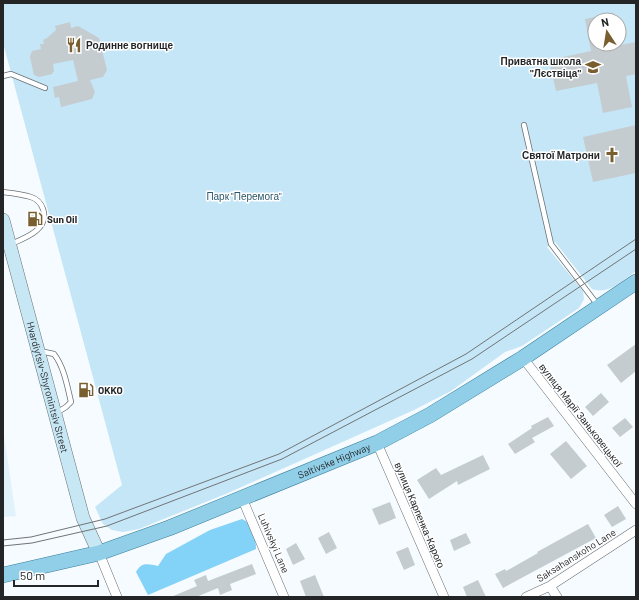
<svg xmlns="http://www.w3.org/2000/svg" width="639" height="600" font-family="Barlow,sans-serif">
	<style>
		.built { fill: #e2f2fa }
		.green { fill: #c5e6f7; fill-rule: evenodd }
		.forest { fill: #83d2f7 }
		.building { fill: #c4ccd0 }
		.lines { fill: none; stroke-linecap: round; stroke-linejoin: round }
		.service-casing { stroke: #6a7074; stroke-width: 6 }
		.minor-casing { stroke: #6a7074; stroke-width: 10 }
		.secondary-casing { stroke: #6a7074; stroke-width: 14 }
		.primary-casing { stroke: #3b7f9b; stroke-width: 16 }
		.service { stroke: #fff; stroke-width: 4.5 }
		.minor { stroke: #fff; stroke-width: 9 }
		.secondary { stroke: #c8e7f4; stroke-width: 13 }
		.primary { stroke: #91cfe9; stroke-width: 15 }
		.tram { stroke: #717476; stroke-width: 1 }
		.labels { text-anchor: middle; dominant-baseline: central; stroke-width: 3; stroke-linejoin: round; paint-order: stroke }
		.poi-label { font-size: 10px; font-weight: bold; fill: #232527; stroke: #fff; text-anchor: start }
		.park-label { font-size: 10px; fill: #2b576b; stroke: #fff }
		.street-label { font-size: 10px; fill: #232527; stroke: #fff }
	</style>
	<rect width="100%" height="100%" fill="#f5fbfe"/>
	<!-- built -->
	<path class="built" d="M3,429l13,87 -13,1z"/>
	<!-- green -->
	<path class="green" d="M3,3h633v268c-14,10 -27,24 -44,18l-37,-47 -8,5 36,44 1,8 -5,9 -57,38 -17,6 -54,39 -37,19 -186,83 -89,36 -16,3 -11,-2 -9,-6 -8,-17 27,-22 -119,-442zM595,20h24v24h-24z"/>
	<!-- forest -->
	<path class="forest" d="M242,519c11,4 14,20 14,30l-108,46 -12,-23c6,-10 11,-8 22,-6l8,-12 44,-24z"/>
	<!-- building -->
	<path class="building" d="M595,17v27l25,1 16,-3v32l-10,2 6,31 -29,6 -6,-30 -41,8 -7,-31 42,-9 -6,-32z
		M70,22l1,6 7,-2 21,12 8,32 -4,7 -13,3 5,12 -3,7 -31,8 -2,-10 -4,1 -2,-11 25,-6 -5,-21 -20,4 1,7 -2,3 -13,3 -5,-2 -4,-18 2,-6 9,-2 -1,-5h4l-1,-4 4,-2 9,-8 -1,-4z
		M636,125v48l-43,9 -10,-45z
		M38,213l1,8 -2,4 -5,1 -3,-11z
		M636,344v27l-15,12 -14,-18z
		M601,393l8,9 -16,14 -8,-9z
		M548,417l6,9 -22,12 3,4 -20,12 -7,-10 24,-16 -1,-2z
		M625,418l8,9 -13,10 -8,-9z
		M566,441l21,25 -16,13 -21,-25z
		M483,455l7,14 -32,16 -1,-4 -28,18 -12,-19 19,-12 5,7z
		M390,502l6,16 -17,7 -7,-16z
		M618,506l8,13 -14,8 -8,-12z
		M588,524l8,14 -93,50 -8,-14 10,-5 1,2 32,-18 -1,-1z
		M329,532l8,16 -11,6 -8,-16z
		M466,533l5,10 -17,8 -4,-11z
		M296,543l9,16 -12,6 -7,-16z
		M408,547l7,18 -11,5 -8,-18z
		M252,564l4,10 -26,10 2,6 -12,5 -2,-7 -22,9h-25l26,-11 -3,-6 12,-5 2,6z
		M315,575l9,22h-18l-6,-16z
		M478,580l8,17h-19l-4,-10z"/>
	<g class="lines">
		<defs>
			<path id="service" d="M3,76l8,-2 34,14
				M524,125l27,119 46,60
				M3,192c9,1 19,2 28,5 6,2 10,6 12,12 7,20 -18,29 -32,35
				M40,351l14,3c10,13 13,31 17,48l-5,5 -10,6"/>
			<path id="minor" d="M523,358l113,146
				M377,443l67,154
				M242,498l42,99
				M99,553l18,44
				M550,586l7,11
				M526,597l24,-11 86,-56"/>
			<g id="secondary">
				<path id="s1" d="M3,220l80,298 16,35"/>
			</g>
			<g id="primary">
				<path id="s2" d="M3,575l96,-22 70,-25 208,-85 53,-28 93,-57 113,-76"/>
			</g>
		</defs>
		<!-- service casing -->
		<use href="#service" class="service-casing"/>
		<!-- minor casing -->
		<use href="#minor" class="minor-casing"/>
		<!-- secondary casing -->
		<use href="#secondary" class="secondary-casing"/>
		<!-- primary casing -->
		<use href="#primary" class="primary-casing"/>
		<!-- service -->
		<use href="#service" class="service"/>
		<!-- minor -->
		<use href="#minor" class="minor"/>
		<!-- secondary -->
		<use href="#secondary" class="secondary"/>
		<!-- primary -->
		<use href="#primary" class="primary"/>
		<!-- tram -->
		<path class="tram" d="M3,540l28,-3 74,-18 174,-65 187,-100 170,-115
			M3,546l29,-3 75,-17 175,-67 190,-100 164,-110"/>
	</g>
	<!-- icons -->
	<defs>
		<symbol id="restaurant-bare" viewBox="-9 -9 18 18"><path d="M-5-6h1v4h1v-4h1v4h1v-4h1v5L-1.5 .5V6h-2V.5L-5-1ZM5-6V6H3V1.5H1.5Q1.5-4 5-6Z" fill="#795e30" stroke="#fff" stroke-width="2.5" paint-order="stroke"/></symbol>
		<symbol id="school-bare" viewBox="-9 -9 18 18"><path d="M0-5L7-2L0 1L-7-2ZM-4 1L0 2.5L4 1V4Q0 6-4 4Z" fill="#795e30" stroke="#fff" stroke-width="2.5" paint-order="stroke"/></symbol>
		<symbol id="church-bare" viewBox="-9 -9 18 18"><path d="M-1.2-6h2.4v3.5h3.3v2.4h-3.3V6h-2.4V-.1h-3.3v-2.4h3.3Z" fill="#795e30" stroke="#fff" stroke-width="2.5" paint-order="stroke"/></symbol>
		<symbol id="fuel-bare" viewBox="-9 -9 18 18"><path d="M-5.5-6h7V0h2V4h1.3V-2.5L3-4.5l.8-.8L6-3V5H2.5V1h-1V6h-7ZM-4.2-4.7v3.2H.2V-4.7Z" fill="#795e30" stroke="#fff" stroke-width="2.5" paint-order="stroke"/></symbol>
	</defs>
	<g fill-rule="evenodd">
		<use href="#restaurant-bare" x="63" y="34" width="22" height="22"/>
		<use href="#school-bare" x="582" y="56" width="22" height="22"/>
		<use href="#church-bare" x="601" y="144" width="22" height="22"/>
		<use href="#fuel-bare" x="24" y="208" width="22" height="22"/>
		<use href="#fuel-bare" x="75" y="379" width="22" height="22"/>
	</g>
	<g class="labels">
		<!-- poi labels -->
		<g class="poi-label">
			<text x="86" y="45">Родинне вогнище</text>
			<text x="581" y="61" text-anchor="end">Приватна школа<tspan x="581" dy="12">"Лєствіца"</tspan></text>
			<text x="600" y="155" text-anchor="end">Святої Матрони</text>
			<text x="47" y="219">Sun Oil</text>
			<text x="98" y="390">OKKO</text>
		</g>
		<!-- park labels -->
		<g class="park-label">
			<text x="244" y="196">Парк "Перемога"</text>
		</g>
		<!-- street labels -->
		<g class="street-label">
			<text stroke="none"><textPath href="#s1" startOffset="173">Hvardiytsiv-Shyronintsiv Street</textPath></text>
			<text transform="translate(581 415) rotate(52)">вулиця Марії Заньковецької</text>
			<text stroke="none"><textPath href="#s2" startOffset="351">Saltivske Highway</textPath></text>
			<text transform="translate(420 515) rotate(67)">вулиця Карпенка-Карого</text>
			<text transform="translate(274 543) rotate(67)">Luhivskyi Lane</text>
			<text transform="translate(576 555) rotate(-32)">Saksahanskoho Lane</text>
		</g>
	</g>
	<!-- border -->
	<rect width="639" height="600" fill="none" stroke="#232527" stroke-width="8"/>
	<!-- north arrow -->
	<g transform="translate(607 32) rotate(348)"><circle r="19" fill="#ffffff" stroke="#a7a8a9"/>
	<path d="M0-3L7 15L0 10L-7 15Z" fill="#795e30"/>
	<text y="-6" font-size="11" font-weight="bold" text-anchor="middle" fill="#232527">N</text>
	</g>
	<!-- scale -->
	<path d="M14 580v6h84v-6" fill="none" stroke="#232527" stroke-width="2"/>
	<text x="20" y="580" font-size="12" fill="#232527" stroke="#ffffff" stroke-width="3" paint-order="stroke">50 m</text>
</svg>
